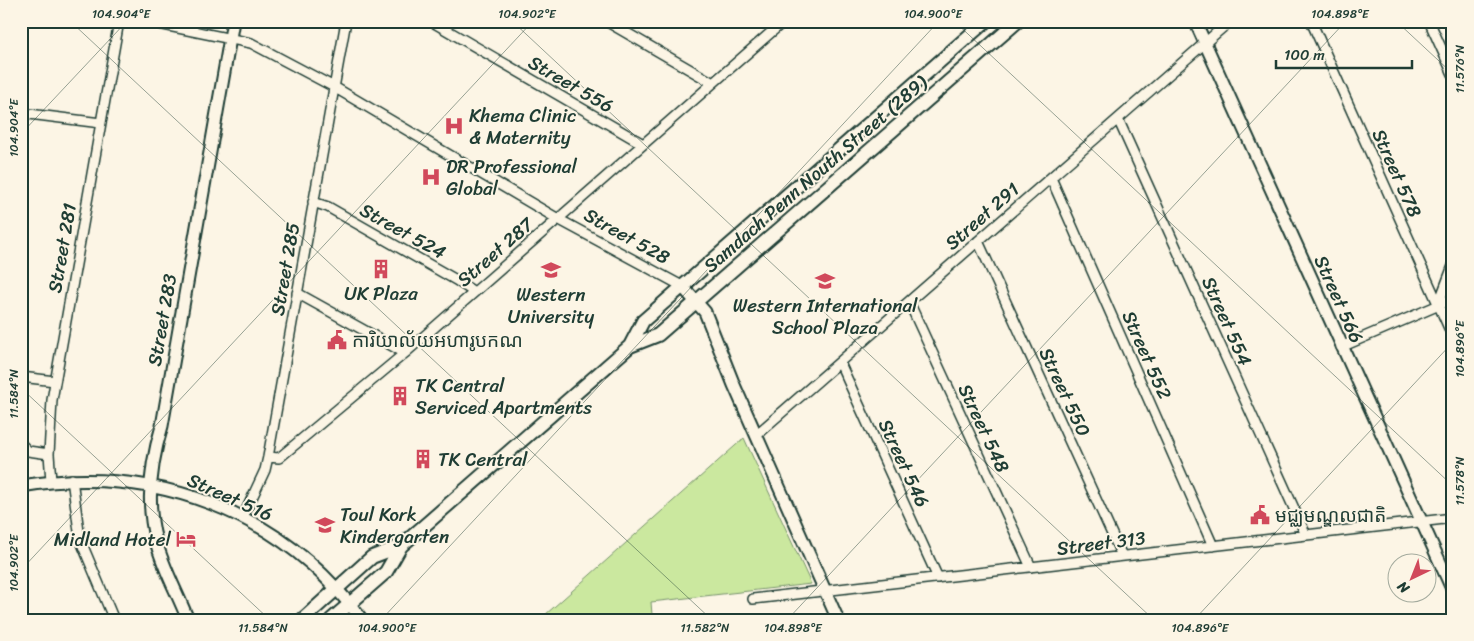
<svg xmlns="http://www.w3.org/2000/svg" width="1474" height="641" font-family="Sriracha,'Noto Sans Khmer',sans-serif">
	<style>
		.green { fill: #cbe89f; stroke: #75926a }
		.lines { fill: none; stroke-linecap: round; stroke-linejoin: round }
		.minor-casing { stroke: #1f3d34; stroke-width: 12 }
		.tertiary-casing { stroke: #1f3d34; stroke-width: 15 }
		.secondary-casing { stroke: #1f3d34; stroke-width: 16 }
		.minor { stroke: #fcf5e5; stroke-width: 9 }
		.tertiary { stroke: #fcf5e5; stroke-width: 11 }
		.secondary { stroke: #fcf5e5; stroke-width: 12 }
		.ticks { fill: none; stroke: #1f3d34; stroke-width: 1; stroke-opacity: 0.45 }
		.labels { text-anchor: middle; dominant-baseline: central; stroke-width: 4; stroke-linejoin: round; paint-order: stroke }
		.street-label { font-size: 19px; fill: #1f3d34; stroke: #fcf5e5 }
		.poi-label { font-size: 19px; fill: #1f3d34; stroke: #fcf5e5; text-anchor: start }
		.neatline { fill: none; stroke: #1f3d34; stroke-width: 2 }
		.ticks-label { font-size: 12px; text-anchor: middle; fill: #1f3d34 }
	</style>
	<rect width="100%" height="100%" fill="#fcf5e5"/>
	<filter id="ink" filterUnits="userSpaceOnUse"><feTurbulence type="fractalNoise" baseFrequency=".02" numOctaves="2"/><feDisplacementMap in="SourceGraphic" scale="10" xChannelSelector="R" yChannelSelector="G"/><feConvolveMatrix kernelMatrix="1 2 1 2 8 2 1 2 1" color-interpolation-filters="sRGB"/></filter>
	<g filter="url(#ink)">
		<!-- green -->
		<path class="green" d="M744,438l67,146 -160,18 1,13 -40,5h-65l-2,-5z"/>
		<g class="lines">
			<defs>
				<path id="minor" d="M144,21l107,22 83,44 224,132 124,67
					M431,21l212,123
					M606,21l107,62
					M1311,21l142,316
					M1429,21l24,53
					M21,113l80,10
					M1118,119l188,416
					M1051,178l162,368
					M313,202l15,5 128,73 18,12
					M978,241l144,315
					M297,293l108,60
					M909,302l122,265
					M1438,305l15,-39
					M1341,347l112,-48
					M840,363l98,215
					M21,377l34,4
					M756,435l474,-414
					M21,444l7,7 21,3
					M268,457l11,1 126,-105 379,-332
					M72,479l8,60 34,81
					M51,481l-2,-27 3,-54 67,-379
					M243,517l22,-47 3,-13 78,-436
					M753,599l700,-81"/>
				<path id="tertiary" d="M1195,21l258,570
					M682,286l23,26 29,73 104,235
					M21,486c133,-22 260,24 341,134
					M188,620c-10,-26 -25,-52 -32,-79 -10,-37 -5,-79 6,-115l71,-405"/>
				<path id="secondary" d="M630,346l13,-25 343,-300
					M302,620l70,-63 29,-11
					M331,620l55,-48 15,-26 229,-200 28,-11 360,-314"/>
			</defs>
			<!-- minor casing -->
			<use href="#minor" class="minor-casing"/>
			<!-- tertiary casing -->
			<use href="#tertiary" class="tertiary-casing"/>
			<!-- secondary casing -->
			<use href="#secondary" class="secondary-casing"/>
			<!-- minor -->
			<use href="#minor" class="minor"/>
			<!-- tertiary -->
			<use href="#tertiary" class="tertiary"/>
			<!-- secondary -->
			<use href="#secondary" class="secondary"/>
		</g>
	</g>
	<!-- ticks -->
	<path class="ticks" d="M70,21l642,599M512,21l642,599M954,21l499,465M1396,21l57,53M21,134l106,-113M21,388l249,232M21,570l512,-549M381,620l558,-599M787,620l559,-599M1194,620l259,-278"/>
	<!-- icons -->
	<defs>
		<symbol id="hospital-bare" viewBox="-9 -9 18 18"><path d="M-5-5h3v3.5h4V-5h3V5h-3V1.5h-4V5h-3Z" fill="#d1495b" stroke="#fcf5e5" stroke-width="2.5" paint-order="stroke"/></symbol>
		<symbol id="building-bare" viewBox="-9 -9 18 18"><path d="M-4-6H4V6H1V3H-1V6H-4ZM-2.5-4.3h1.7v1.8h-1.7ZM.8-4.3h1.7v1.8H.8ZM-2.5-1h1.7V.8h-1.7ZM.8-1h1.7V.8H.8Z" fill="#d1495b" stroke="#fcf5e5" stroke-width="2.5" paint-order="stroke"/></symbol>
		<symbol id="school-bare" viewBox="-9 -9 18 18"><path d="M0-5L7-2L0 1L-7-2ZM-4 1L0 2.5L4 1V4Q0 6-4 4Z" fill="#d1495b" stroke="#fcf5e5" stroke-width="2.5" paint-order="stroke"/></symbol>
		<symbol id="civic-bare" viewBox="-9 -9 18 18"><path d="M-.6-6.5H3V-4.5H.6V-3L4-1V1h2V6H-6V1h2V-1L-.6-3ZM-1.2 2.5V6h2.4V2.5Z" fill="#d1495b" stroke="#fcf5e5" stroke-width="2.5" paint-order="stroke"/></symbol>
		<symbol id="hotel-bare" viewBox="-9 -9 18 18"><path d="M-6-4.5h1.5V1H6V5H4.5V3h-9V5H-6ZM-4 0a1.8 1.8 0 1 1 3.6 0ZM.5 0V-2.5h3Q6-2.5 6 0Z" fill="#d1495b" stroke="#fcf5e5" stroke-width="2.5" paint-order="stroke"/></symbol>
	</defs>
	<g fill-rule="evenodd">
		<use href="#hospital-bare" x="440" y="112" width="28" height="28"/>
		<use href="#hospital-bare" x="417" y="163" width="28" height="28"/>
		<use href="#building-bare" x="367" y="255" width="28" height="28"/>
		<use href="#school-bare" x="537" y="256" width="28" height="28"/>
		<use href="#school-bare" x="811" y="267" width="28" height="28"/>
		<use href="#civic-bare" x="323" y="326" width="28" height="28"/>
		<use href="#building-bare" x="386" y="382" width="28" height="28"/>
		<use href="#building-bare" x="409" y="445" width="28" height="28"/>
		<use href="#civic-bare" x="1246" y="501" width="28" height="28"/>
		<use href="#school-bare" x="311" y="511" width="28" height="28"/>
		<use href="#hotel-bare" x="172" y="525" width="28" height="28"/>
	</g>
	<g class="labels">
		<!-- street labels -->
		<g class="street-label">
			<text transform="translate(571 84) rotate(30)">Street 556</text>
			<text transform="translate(1397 173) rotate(66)">Street 578</text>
			<text transform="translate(815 174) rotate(-41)">Samdach Penn Nouth Street (289)</text>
			<text transform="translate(982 216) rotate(-41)">Street 291</text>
			<text transform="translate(403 231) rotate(29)">Street 524</text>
			<text transform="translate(627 236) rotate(29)">Street 528</text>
			<text transform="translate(62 248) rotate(-80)">Street 281</text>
			<text transform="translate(495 252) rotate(-41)">Street 287</text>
			<text transform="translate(285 269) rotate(-80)">Street 285</text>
			<text transform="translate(1339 299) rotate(66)">Street 566</text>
			<text transform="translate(162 320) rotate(-80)">Street 283</text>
			<text transform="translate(1227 321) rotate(66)">Street 554</text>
			<text transform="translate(1147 355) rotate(66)">Street 552</text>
			<text transform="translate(1065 392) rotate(65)">Street 550</text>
			<text transform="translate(984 428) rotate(65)">Street 548</text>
			<text transform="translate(904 463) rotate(65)">Street 546</text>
			<text transform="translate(230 497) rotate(24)">Street 516</text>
			<text transform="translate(1101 543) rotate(-7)">Street 313</text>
		</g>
		<!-- poi labels -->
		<g class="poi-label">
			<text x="469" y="115">Khema Clinic<tspan x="469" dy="22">&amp; Maternity</tspan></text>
			<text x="446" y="166">DR Professional<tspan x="446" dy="22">Global</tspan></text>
			<text x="381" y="293" text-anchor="middle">UK Plaza</text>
			<text x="551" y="294" text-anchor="middle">Western<tspan x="551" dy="22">University</tspan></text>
			<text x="825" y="305" text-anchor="middle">Western International<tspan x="825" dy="22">School Plaza</tspan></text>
			<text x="352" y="340">ការិយាល័យអហារូបកណ</text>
			<text x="415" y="385">TK Central<tspan x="415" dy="22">Serviced Apartments</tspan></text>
			<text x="438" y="459">TK Central</text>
			<text x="340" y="514">Toul Kork<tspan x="340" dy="22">Kindergarten</tspan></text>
			<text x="1275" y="515">មជ្ឈមណ្ឌលជាតិ</text>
			<text x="171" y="539" text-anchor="end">Midland Hotel</text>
		</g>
	</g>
	<!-- margin -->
	<rect width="1474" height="641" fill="none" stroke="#fcf5e5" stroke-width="55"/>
	<!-- north arrow -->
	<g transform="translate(1412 578) rotate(223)"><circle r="24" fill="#fcf5e5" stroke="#a4ab9e"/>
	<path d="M0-4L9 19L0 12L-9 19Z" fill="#d1495b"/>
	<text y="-8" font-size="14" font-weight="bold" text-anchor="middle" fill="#1f3d34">N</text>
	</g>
	<!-- scale -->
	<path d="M1276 60v8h136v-8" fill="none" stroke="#1f3d34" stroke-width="2.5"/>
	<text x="1284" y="60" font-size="15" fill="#1f3d34" stroke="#fcf5e5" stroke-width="4" paint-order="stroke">100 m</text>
	<rect x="28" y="28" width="1418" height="586" class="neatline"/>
	<g class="ticks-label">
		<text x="121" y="18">104.904°E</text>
		<text x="527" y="18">104.902°E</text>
		<text x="933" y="18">104.900°E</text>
		<text x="1340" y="18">104.898°E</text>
		<text transform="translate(1460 69) rotate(-90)" y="4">11.576°N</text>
		<text transform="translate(14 128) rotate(-90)" y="4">104.904°E</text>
		<text transform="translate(1460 349) rotate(-90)" y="4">104.896°E</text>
		<text transform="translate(14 394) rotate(-90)" y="4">11.584°N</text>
		<text transform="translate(1460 481) rotate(-90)" y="4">11.578°N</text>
		<text transform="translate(14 563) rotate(-90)" y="4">104.902°E</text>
		<text x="263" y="632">11.584°N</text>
		<text x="387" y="632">104.900°E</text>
		<text x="705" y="632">11.582°N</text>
		<text x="793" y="632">104.898°E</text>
		<text x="1200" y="632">104.896°E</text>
	</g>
</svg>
